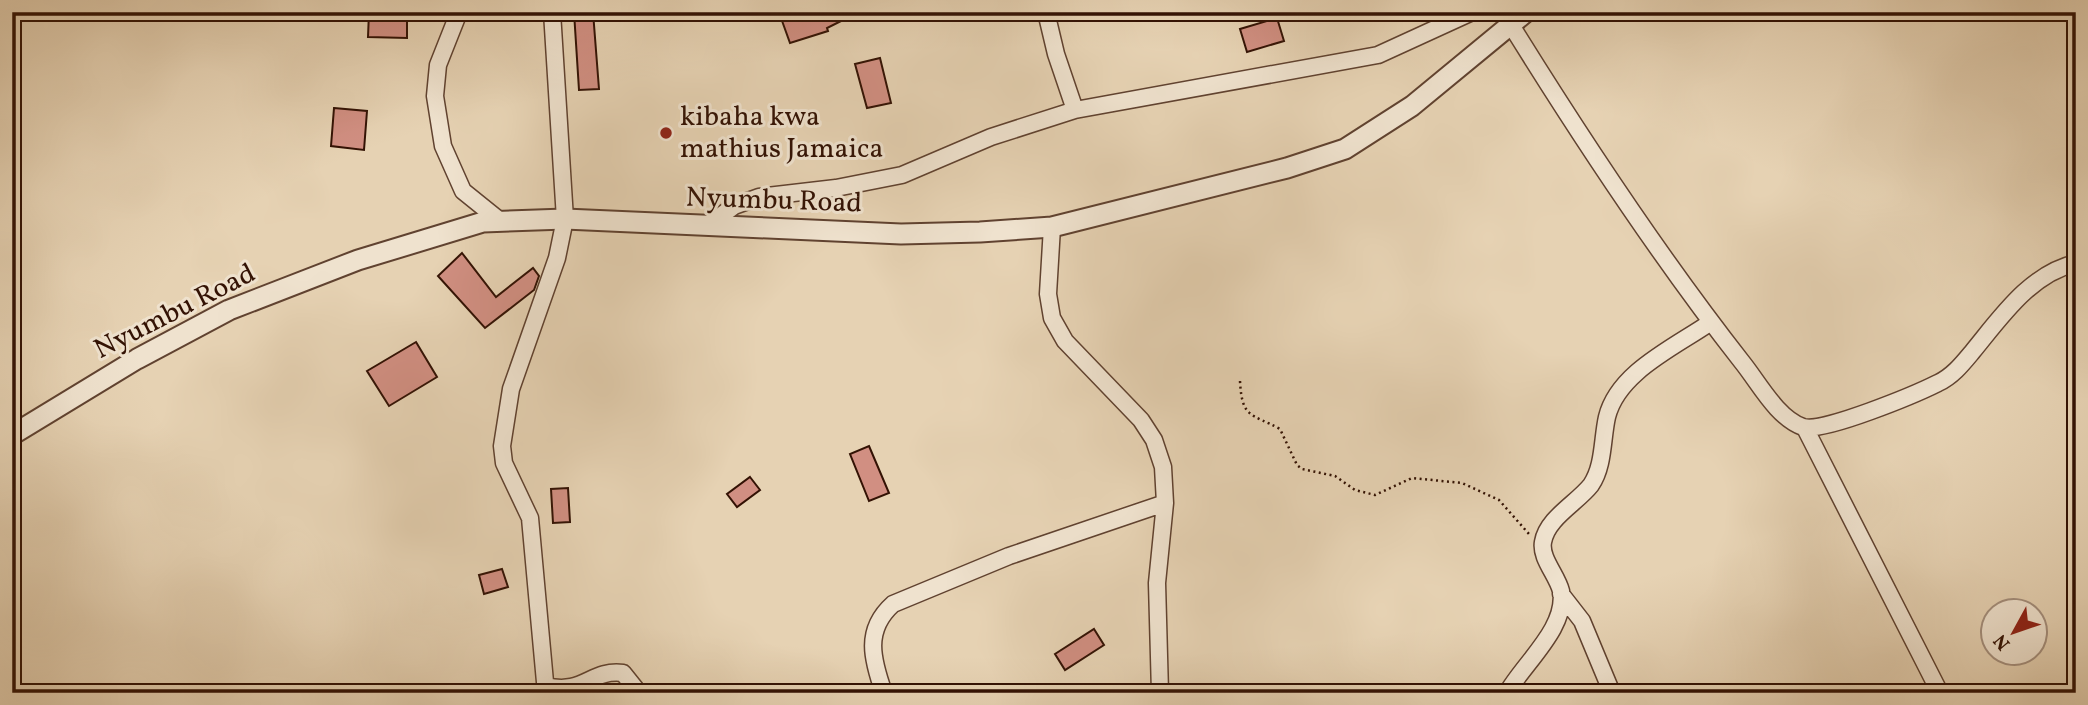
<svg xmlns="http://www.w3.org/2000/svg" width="2088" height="705" font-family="Vollkorn,serif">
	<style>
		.building { fill: #d18f82; stroke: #331204; stroke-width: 2 }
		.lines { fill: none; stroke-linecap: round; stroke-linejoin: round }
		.minor-casing { stroke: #604230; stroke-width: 19 }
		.tertiary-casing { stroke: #604230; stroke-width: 23 }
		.path { stroke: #331204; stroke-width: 2.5; stroke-dasharray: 2 3.5; stroke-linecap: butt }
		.minor { stroke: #efe2ce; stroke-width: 16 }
		.tertiary { stroke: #efe2ce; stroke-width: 19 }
		.poi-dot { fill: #8f2418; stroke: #efe2ce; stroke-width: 2.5 }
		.labels { text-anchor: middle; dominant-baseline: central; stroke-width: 6; stroke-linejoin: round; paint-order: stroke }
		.poi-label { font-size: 28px; fill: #331204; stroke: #efe2ce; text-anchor: start }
		.street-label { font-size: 28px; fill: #331204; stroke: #efe2ce }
	</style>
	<rect width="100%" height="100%" fill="#e6d2b3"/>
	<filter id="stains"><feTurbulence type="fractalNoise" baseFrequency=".00286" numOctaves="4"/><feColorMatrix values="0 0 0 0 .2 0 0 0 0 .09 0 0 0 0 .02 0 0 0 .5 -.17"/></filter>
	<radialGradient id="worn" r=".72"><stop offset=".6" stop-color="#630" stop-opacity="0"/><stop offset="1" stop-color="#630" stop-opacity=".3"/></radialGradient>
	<!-- building -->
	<path class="building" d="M369,12h38v26l-39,-1z
		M574,12h19l6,77 -20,1z
		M800,12h59l-32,16 1,3 -38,12 -9,-25z
		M1277,18l7,23 -37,11 -7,-23z
		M880,58l11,45 -24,5 -12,-44z
		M334,108l33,3 -3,39 -33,-4z
		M462,253l34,44 37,-29 6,8 -5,14 -49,38 -47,-52z
		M416,342l21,35 -48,29 -22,-35z
		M869,446l20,47 -20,8 -19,-47z
		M750,477l10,13 -23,17 -10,-13z
		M568,488l2,34 -17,1 -2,-34z
		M502,569l6,18 -24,7 -5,-19z
		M1094,629l10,16 -39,25 -10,-16z"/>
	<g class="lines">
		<defs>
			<path id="minor" d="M459,12l-21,53 -3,31 8,50 20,45 36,29
				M1046,12l10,42 19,56
				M1511,25c72,116 147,230 231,337 17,21 35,56 61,65 20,6 113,-33 135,-44 15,-7 25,-20 35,-32 28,-34 57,-77 103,-88
				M707,226l27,-20 25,-9 77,-9 66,-13 89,-38 84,-27 303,-55 94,-43
				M1052,227l-4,67 4,24 13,23 76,79 13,20 9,27 2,36 -8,80 3,110
				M1805,428l135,265
				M1561,594l21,27 30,72
				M546,686c39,9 44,-17 77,-13l16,20
				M546,693l-16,-175 -26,-55 -2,-17 9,-57 46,-131 8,-39 -13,-207
				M884,693c-12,-34 -20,-63 9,-89l116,-48 156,-53
				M1507,693c16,-29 61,-66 54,-102 -4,-16 -21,-33 -18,-49 4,-24 34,-39 48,-57 13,-19 11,-46 16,-68 11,-45 68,-70 104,-95"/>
			<path id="tertiary" d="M12,435l125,-76 92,-49 129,-50 125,-38 82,-3 336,15 79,-2 72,-5 235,-59 58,-19 67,-43 114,-94"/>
		</defs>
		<!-- minor casing -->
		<use href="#minor" class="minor-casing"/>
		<!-- tertiary casing -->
		<use href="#tertiary" class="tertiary-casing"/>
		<!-- path -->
		<path class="path" d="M1240,381c2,38 11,32 40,48l17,36 5,4 33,7 20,14 20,5 37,-17 50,5 37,17 30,34"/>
		<!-- minor -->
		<use href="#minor" class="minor"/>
		<!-- tertiary -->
		<use href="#tertiary" class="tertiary"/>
	</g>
	<!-- markers -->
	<circle class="poi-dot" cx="666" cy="133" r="7"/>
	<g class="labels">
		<!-- poi labels -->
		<g class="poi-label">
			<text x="680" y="117">kibaha kwa<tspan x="680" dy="32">mathius Jamaica</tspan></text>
		</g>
		<!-- street labels -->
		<g class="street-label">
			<text transform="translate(774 201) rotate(2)">Nyumbu Road</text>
			<text transform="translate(175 312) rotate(-27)">Nyumbu Road</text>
		</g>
	</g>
	<!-- margin -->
	<rect width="2088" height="705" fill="none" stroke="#e6d2b3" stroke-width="42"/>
	<rect x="14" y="14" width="2060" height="677" fill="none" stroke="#331204" stroke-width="3.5"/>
	<rect x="21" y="21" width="2046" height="663" fill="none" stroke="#331204" stroke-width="2"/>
	<!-- north arrow -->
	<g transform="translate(2014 632) rotate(230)"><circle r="33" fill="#efe2ce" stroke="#a48f7d" stroke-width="2"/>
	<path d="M0-5L12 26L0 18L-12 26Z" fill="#8f2418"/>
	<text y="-10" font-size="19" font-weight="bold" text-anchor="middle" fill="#331204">N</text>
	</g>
	<rect width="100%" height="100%" filter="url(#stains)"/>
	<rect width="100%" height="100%" fill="url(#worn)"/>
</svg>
